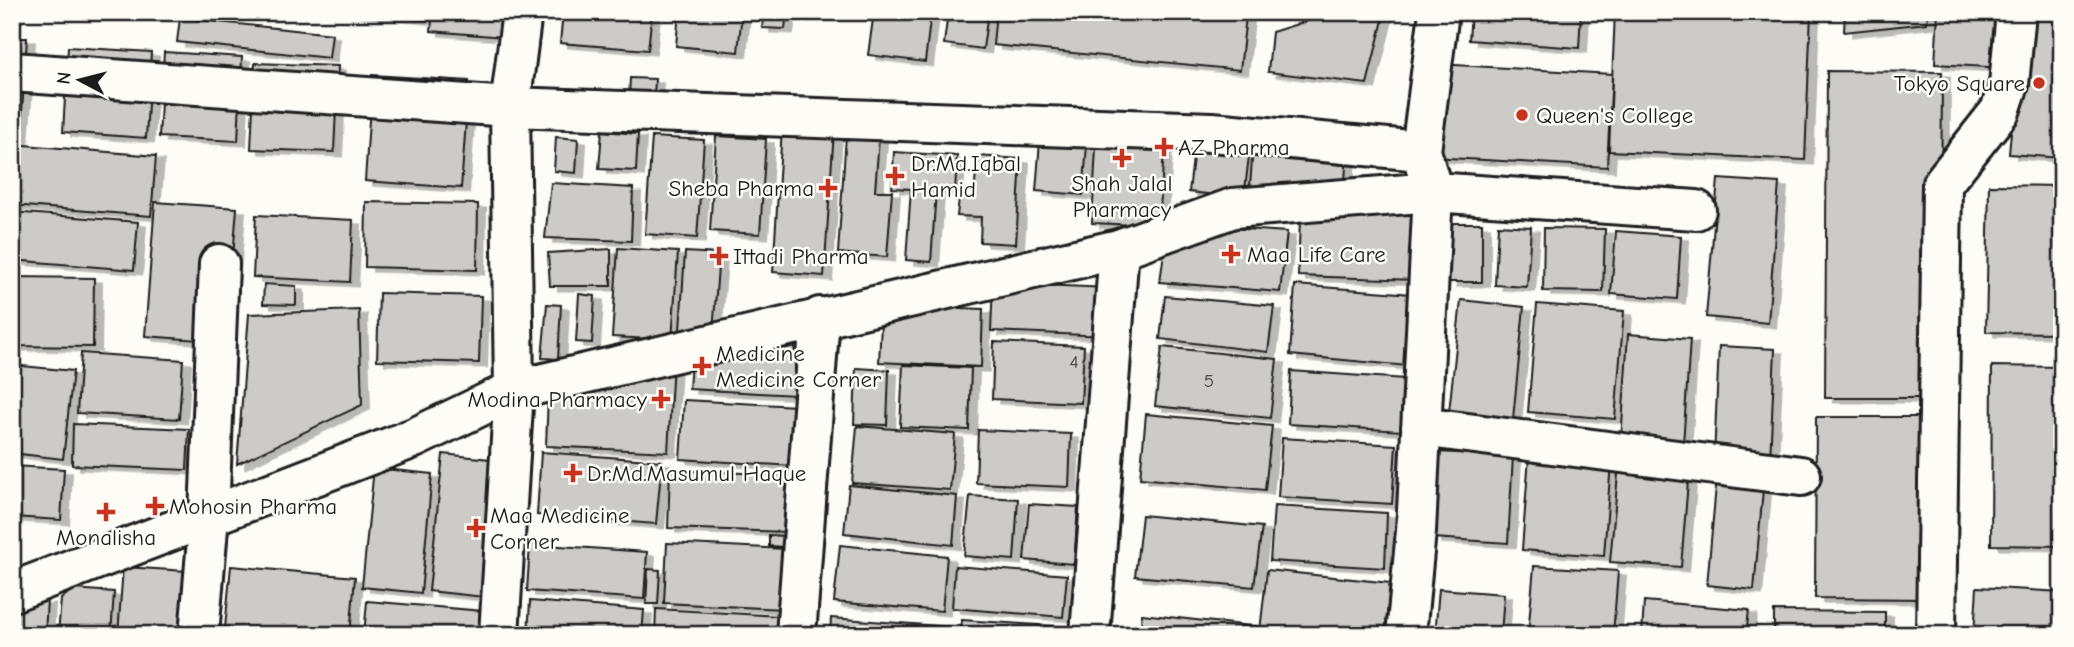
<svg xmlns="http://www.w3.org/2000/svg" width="2074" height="647" font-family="'Comic Neue',sans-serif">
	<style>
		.building { fill: #cccbc8; stroke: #1c1c1c; stroke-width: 2; filter: url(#shadow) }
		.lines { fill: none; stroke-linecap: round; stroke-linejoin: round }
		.minor-casing { stroke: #1c1c1c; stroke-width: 44 }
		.minor { stroke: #fdfcf7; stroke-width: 38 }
		.poi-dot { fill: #c8321e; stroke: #fdfcf7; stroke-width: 2.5 }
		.labels { text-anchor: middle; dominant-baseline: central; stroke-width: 5; stroke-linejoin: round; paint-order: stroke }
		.number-label { font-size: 19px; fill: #484847 }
		.poi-label { font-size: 23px; fill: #1c1c1c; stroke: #fdfcf7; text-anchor: start }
	</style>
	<defs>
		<filter id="shadow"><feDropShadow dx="8" dy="4.5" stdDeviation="0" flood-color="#0004"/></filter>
	</defs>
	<rect width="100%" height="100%" fill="#fdfcf7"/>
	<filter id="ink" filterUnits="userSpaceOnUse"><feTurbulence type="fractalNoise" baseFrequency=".0143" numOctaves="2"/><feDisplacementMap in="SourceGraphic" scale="14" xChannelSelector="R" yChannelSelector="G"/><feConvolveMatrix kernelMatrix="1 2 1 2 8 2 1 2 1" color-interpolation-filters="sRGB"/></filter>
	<g filter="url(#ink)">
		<!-- building -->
		<path class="building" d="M351,12h75l-1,8z
			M433,12h85l-2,26 -85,-7z
			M563,12h89l-4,38 -88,-7z
			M679,12h63l-4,40 -62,-6z
			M764,12h23l-2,17 -23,-1z
			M874,12h57l-6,50 -57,-7z
			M948,12h40l-5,37 -39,-5z
			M996,12l66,3v-3h145l39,4 -6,54 -247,-25z
			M1336,12h49l-18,72 -99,-12 4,-40z
			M1471,12h110l-2,36 -110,-8z
			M1615,12h196l-6,148 -196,-9z
			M1845,12h83l-1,11 -83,9z
			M1938,12h71l-3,56 -71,-4z
			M2022,12h40v146l-53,-4z
			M180,18l152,16 -3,24 -152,-16z
			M12,38h15l-7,103h-8z
			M68,47l83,5 -5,86 -83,-6z
			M164,52l78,5 -4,84 -79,-4z
			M255,63l83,3 -4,86 -83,-3z
			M1437,64l175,10 -5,93 -176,-10z
			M1827,71l115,1 -2,326h-115z
			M372,75l97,6 -8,107 -96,-7z
			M630,78l25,1 -2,37 -25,-1z
			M782,128l52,3 -10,145 -51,-4z
			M1097,128l68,4 -6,94 -67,-3z
			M602,131l36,3 -2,37 -37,-2z
			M846,135l33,3 -4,53h17l-5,66 -49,-4z
			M716,136l50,3 -6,95 -50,-3z
			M556,137l22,2 -2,34 -22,-2z
			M652,137l52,3 -7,98 -52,-4z
			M1195,140l55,7 -6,51 -55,-6z
			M1040,141l47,4 -4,50 -47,-4z
			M12,144l144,12 -5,60 -139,-11z
			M1253,147l94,7 -3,39 -94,-7z
			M894,152l63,4 -2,36 -19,-1 -5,71 -25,-2 5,-71 -19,-1z
			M977,156l44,3 -5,85 -36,-2 1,-25 -24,-1 2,-18 15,1z
			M1718,179l61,4 -11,140 -62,-6z
			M551,183l82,5 -2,53 -86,-3z
			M1989,185l73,1v147l-76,-1z
			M155,202l82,6 -11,134 -81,-6z
			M366,202l112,2 -1,66 -112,-3z
			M1423,203l-6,77 -119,-4 2,-58z
			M12,212l126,10 -4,48 -122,-10z
			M256,215l97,5 -3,62 -97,-5z
			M1449,223h33v59h-33z
			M1498,225l33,2 -4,60 -32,-2z
			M1229,228l58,4 -7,60 -120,-10 6,-44z
			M1544,228l61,1 -2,63 -60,-1z
			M1616,231l65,5 -4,63 -66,-5z
			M618,248l60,4 -6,88 -60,-3z
			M611,249v37h-61l-2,-33z
			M685,252l34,2 -6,78 -33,-2z
			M12,277l82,1 -1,69 -81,-1z
			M993,283l116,5 -2,48 -116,-5z
			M264,284l32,2v19l-33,-1z
			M1295,285l117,9 -4,72 -118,-11z
			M379,293l102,3 -2,67 -102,-3z
			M579,294l16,2 -3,47 -16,-1z
			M1165,296l109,10 -6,46 -108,-13z
			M1461,300l63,7 -11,112 -64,-7z
			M547,304l14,1 -3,54 -16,-1z
			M1537,304l87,7 -9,108 -87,-7z
			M882,305l101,4 -2,58 -102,-5z
			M359,310l3,95 -125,59 12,-150z
			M794,330l2,65 -107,-6 3,-40z
			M1628,334l62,5 -7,106 -62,-4z
			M994,342l90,4 -3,57 -89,-4z
			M1719,346l56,3 -5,112 -56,-3z
			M1162,347l115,12 -7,59 -115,-12z
			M81,353l102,7 -4,59 -102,-6z
			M673,361l-5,91 -122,-6 2,-51z
			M12,365l61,6 -10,88 -51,-6z
			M903,365l68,3 -2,62 -69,-3z
			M1992,366l70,1v179l-71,-1z
			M856,368l33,2 -2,55 -33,-1z
			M1291,371l114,8 -3,52 -114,-7z
			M684,400l113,6 -3,60 -114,-7z
			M1146,414l126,12 -7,64 -125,-12z
			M1816,417h115l-2,182 -114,-1z
			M73,424l116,5 -2,41 -115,-5z
			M857,426l98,8 -5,56 -98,-7z
			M978,430l93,4 -2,53 -93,-4z
			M1282,438l114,7 -4,59 -114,-7z
			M541,452l121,9 -6,63 -119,-9z
			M1438,452l75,4 -5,87 -75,-5z
			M443,454l56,6 -15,137 -55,-6z
			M1529,456l82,6 -7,94 -82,-6z
			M1619,463l70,6 -8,98 -71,-5z
			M12,466l52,3 -3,51 -49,-3z
			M374,468l58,6 -11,119 -59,-6z
			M670,470l121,5 -3,57 -120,-4z
			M849,485l108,11 -4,49 -109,-12z
			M1716,486l47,3 -9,101 -47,-5z
			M970,496l48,3 -4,61 -50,-4z
			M1029,504l49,3 -4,57 -50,-4z
			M1274,506l113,7 -2,55 -115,-7z
			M1142,515l120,12 -8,60 -119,-11z
			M769,535l30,2 -2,11 -28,-2z
			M667,543l120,6 -4,60 -119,-6z
			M530,544l117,8 -3,47 -117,-8z
			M840,545l107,11 -5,55 -108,-9z
			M231,566l124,11 -5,58h-57l-68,-7z
			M955,566l112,9 -4,42 -111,-9z
			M1534,566l84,5 -5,64h-85z
			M123,567l64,4 -4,64h-65z
			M648,569l12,1 -2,34h-12z
			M1267,570l123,13 -5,52h-88l-37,-4z
			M1977,587l85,5v43h-88z
			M73,589l41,3 -3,43h-53l3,-36z
			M1439,589l65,5 -3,41h-66z
			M47,599l-2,36h-33v-25z
			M367,601l116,10 -2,24h-117z
			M530,601l114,9 -2,25h-114z
			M1644,601l105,9 -3,25h-104z
			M656,609l123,7 -1,19h-123z
			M1774,611l111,1v23h-111z
			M1142,614l116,13 -1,8h-117z
			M831,618l121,9 -1,8h-121z
			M962,620l106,7 -1,8h-107z"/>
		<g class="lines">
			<defs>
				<path id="minor" d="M12,72l498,35 702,25 209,19
					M1421,427l380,49
					M12,592l402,-154 100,-48 605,-141 114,-41 200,-16 -12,-41 18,-139
					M199,635l10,-119 10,-252
					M499,635l15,-245 -4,-283 12,-95
					M796,635l24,-318
					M1090,635l29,-386
					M1406,635l10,-104 17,-339 263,18
					M1936,635l6,-451 58,-73 9,-27 7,-72"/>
			</defs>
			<!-- minor casing -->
			<use href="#minor" class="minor-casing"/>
			<!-- minor -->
			<use href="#minor" class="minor"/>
		</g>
	</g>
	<!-- markers -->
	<g class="poi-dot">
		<circle cx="2039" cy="83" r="7"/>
		<circle cx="1522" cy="115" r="7"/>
		<path d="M1160.5 136.5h7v7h7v7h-7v7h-7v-7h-7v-7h7z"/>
		<path d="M1118.5 147.5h7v7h7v7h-7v7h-7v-7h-7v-7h7z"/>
		<path d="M891.5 165.5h7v7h7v7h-7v7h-7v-7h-7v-7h7z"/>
		<path d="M824.5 177.5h7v7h7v7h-7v7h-7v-7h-7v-7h7z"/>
		<path d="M1227.5 243.5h7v7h7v7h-7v7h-7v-7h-7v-7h7z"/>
		<path d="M715.5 245.5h7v7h7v7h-7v7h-7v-7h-7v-7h7z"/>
		<path d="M698.5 355.5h7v7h7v7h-7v7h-7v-7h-7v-7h7z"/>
		<path d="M657.5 388.5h7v7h7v7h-7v7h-7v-7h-7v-7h7z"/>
		<path d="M569.5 462.5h7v7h7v7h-7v7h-7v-7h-7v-7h7z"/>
		<path d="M151.5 495.5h7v7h7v7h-7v7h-7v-7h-7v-7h7z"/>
		<path d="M102.5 501.5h7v7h7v7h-7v7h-7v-7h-7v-7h7z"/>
		<path d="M472.5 517.5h7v7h7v7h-7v7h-7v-7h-7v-7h7z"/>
	</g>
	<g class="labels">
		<!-- number labels -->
		<g class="number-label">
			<text x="1074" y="362">4</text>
			<text x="1209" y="381">5</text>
		</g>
		<!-- poi labels -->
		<g class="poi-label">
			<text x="2025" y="83" text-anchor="end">Tokyo Square</text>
			<text x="1536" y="115">Queen's College</text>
			<text x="1178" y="147">AZ Pharma</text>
			<text x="911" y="163">Dr.Md.Iqbal<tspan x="911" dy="26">Hamid</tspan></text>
			<text x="1122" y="183" text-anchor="middle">Shah Jalal<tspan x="1122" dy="26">Pharmacy</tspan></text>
			<text x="814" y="188" text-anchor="end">Sheba Pharma</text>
			<text x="1247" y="254">Maa Life Care</text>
			<text x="733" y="256">Ittadi Pharma</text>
			<text x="716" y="353">Medicine<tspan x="716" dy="26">Medicine Corner</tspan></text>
			<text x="647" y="399" text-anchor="end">Modina Pharmacy</text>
			<text x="587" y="473">Dr.Md.Masumul Haque</text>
			<text x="169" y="506">Mohosin Pharma</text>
			<text x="490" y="515">Maa Medicine<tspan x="490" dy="26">Corner</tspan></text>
			<text x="106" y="537" text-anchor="middle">Monalisha</text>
		</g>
	</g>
	<!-- margin -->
	<rect width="2074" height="647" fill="none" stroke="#fdfcf7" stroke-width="42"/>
	<rect x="21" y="21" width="2032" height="605" fill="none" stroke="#1c1c1c" stroke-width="2.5" filter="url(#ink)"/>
	<!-- north arrow -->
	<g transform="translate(80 80) rotate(277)" stroke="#fdfcf7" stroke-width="5" paint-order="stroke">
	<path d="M0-5L12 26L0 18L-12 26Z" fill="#1c1c1c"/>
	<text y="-10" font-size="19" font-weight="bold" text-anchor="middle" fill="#1c1c1c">N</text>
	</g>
</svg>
